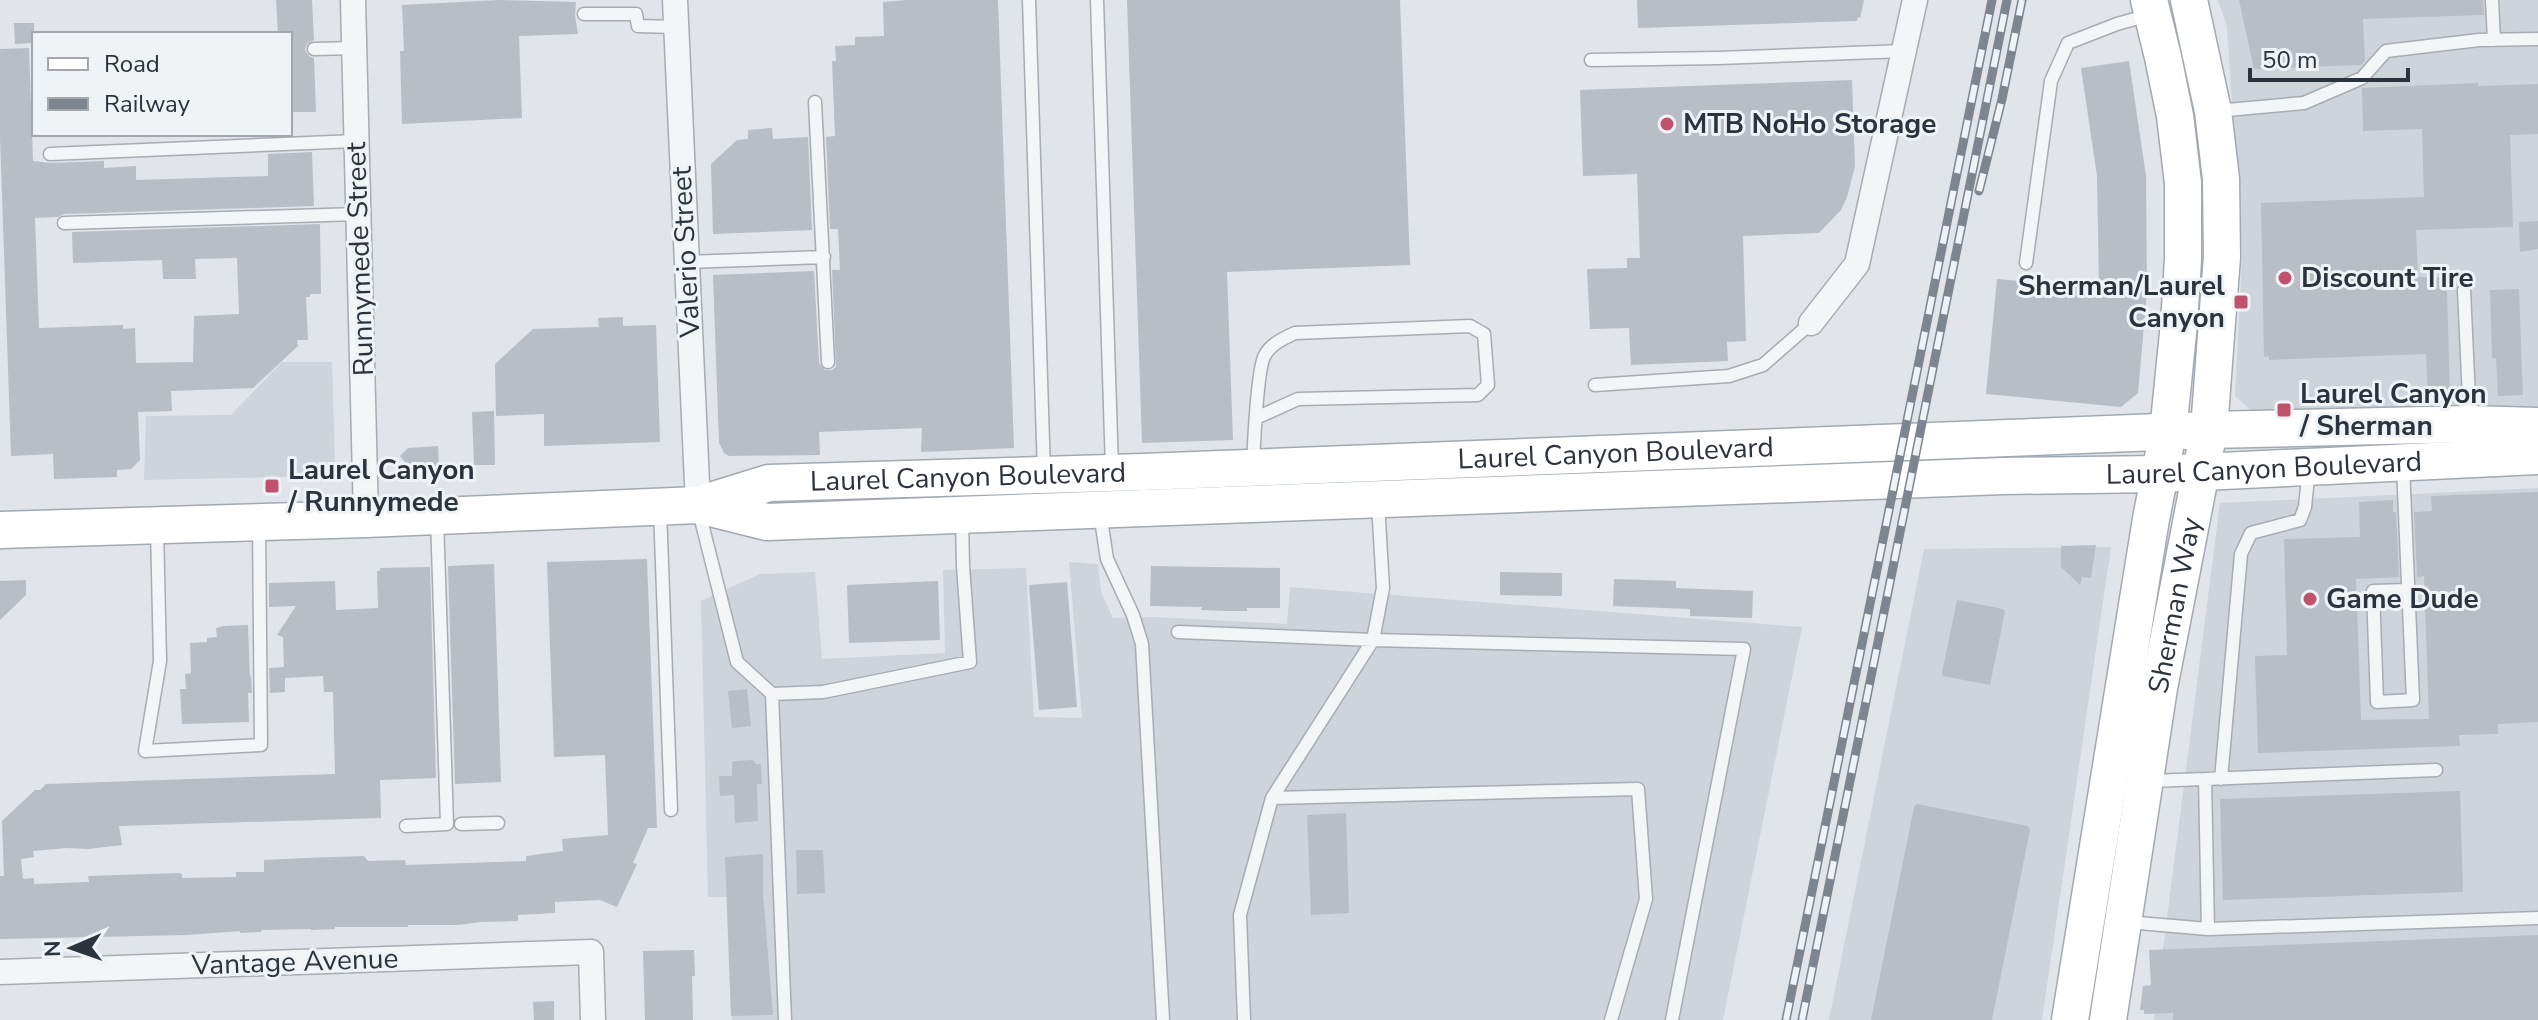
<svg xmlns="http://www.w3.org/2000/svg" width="2538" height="1020" font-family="'Nunito Sans',sans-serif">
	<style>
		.built { fill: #cfd4da }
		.building { fill: #b8bec4 }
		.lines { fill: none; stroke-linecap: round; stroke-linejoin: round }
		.service-casing { stroke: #a7acb2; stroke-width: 15 }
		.minor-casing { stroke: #a7acb2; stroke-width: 27 }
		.primary-casing { stroke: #a1aab2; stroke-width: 39 }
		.service { stroke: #f3f5f7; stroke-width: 12 }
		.minor { stroke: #f3f5f7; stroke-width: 24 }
		.primary { stroke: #fff; stroke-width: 36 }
		.rail-casing { stroke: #7c8590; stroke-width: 9 }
		.rail { stroke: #f0f3f6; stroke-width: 6; stroke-dasharray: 18; stroke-linecap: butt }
		.poi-dot { fill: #c0526e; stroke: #f0f3f6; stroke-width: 3 }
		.labels { text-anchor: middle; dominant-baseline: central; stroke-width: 6; stroke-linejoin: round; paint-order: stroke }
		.poi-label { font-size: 28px; font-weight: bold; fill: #2b343e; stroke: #f0f3f6; text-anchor: start }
		.street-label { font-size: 28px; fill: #2b343e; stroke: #f0f3f6 }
	</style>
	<rect width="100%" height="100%" fill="#e1e4e8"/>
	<!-- built -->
	<path class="built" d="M2218,0h320v408l-282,7 -21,-19 7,-140 -15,-229z
		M282,362h50l3,103 -10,11 -181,4 2,-64 85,-1z
		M2538,488v532h-384l66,-517z
		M2111,547l-69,473h-213l95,-471z
		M1069,562l29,2 3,28 12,26 41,-1 133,7 3,-37 512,40 -79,393h-991l-4,-123h-20l-7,-296 59,-27 55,-2 7,87 123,-6 -2,-83 83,-2 8,149 48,1z"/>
	<!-- building -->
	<path class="building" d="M276,0h36l2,40 -7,4 -2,6 4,6 5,2 2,54h-26v-78h-12z
		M499,0l77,2 -1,13 3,19 -59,2 3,82 -120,6 -2,-73h4l-2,-46z
		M907,0h91l16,448 -93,4 1,-24 -103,4 1,23 -91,1 -5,-3 -5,-10 -6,-168 101,-4 5,92 6,7h7l4,-3 -4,-97h8l-2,-41h-8l-4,-92 9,-1 -3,-75h4l-1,-15 20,-1v-8l29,-1 -1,-34z
		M1127,0h273l10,265 -183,7 6,168 -91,3z
		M1637,0h227l-4,18 -2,-1 -1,4 -219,7z
		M2239,0h244l1,15 -121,4 2,42 -4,4 -107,4z
		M14,23h20v20l-19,1z
		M29,48l4,113 17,2 54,-2v7l32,-2v14l132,-4v-22l44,-2 2,54 -250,8 -6,3 -23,1 4,110 84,-3v4l12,-1 1,35 57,-1 1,-46 45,-2 -2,-56 -42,1 1,20h-33l-1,-19 -89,3 -1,-31 248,-8 1,70h-11v3h-4l2,43h-11l1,6 -45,42 -82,3 1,20 -34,1 2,48 -9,9 -14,1v7l-63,2 -1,-25 -42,2 -11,-319v-88z
		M2129,61l17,115 1,116 -9,101 -17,14 -135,-13 11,-115 102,9 -2,-112 -16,-108z
		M1852,80l3,86 -8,31 -6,13 -22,23 -76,3 3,105 -19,1 1,19 -97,4 -2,-37 -39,1 -3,-60 40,-1v-10h13l-3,-84 -54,2 -3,-86z
		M2478,83v3l60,-2v50l-28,1 3,92 -97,3 2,47h24v14h5l3,106 -22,2 -2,-45 -157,6v-4l-5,1 -3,-154 163,-6 -2,-68 -59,2 -1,-43z
		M772,128l1,11 35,-2 4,93 -99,4 -2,-70 26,-24 11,-1v-9z
		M2538,221v28l-18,3 -1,-30z
		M2519,289l4,106 -25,1 -2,-38h-4l-2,-68z
		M623,317v9l33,-1 4,117 -116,4v-32l-48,2 -1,-52 38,-35 66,-2 -1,-9z
		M494,411l1,54h-21l-2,-53z
		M438,446l1,22 -30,-1 -9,-11 8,-8z
		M2538,492v230l-40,2v10l-39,1 1,11 -202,7 -3,-97 32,-1 -3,-116 76,-2 -1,-35 34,-2v12h3l3,65 -43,2 5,141 68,-1 -5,-143 -7,1 -3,-65 18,-1 -1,-15z
		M2096,545l-5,33 -9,-1 -2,8 -19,-18v-21z
		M647,559l10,269h-9l-15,35 4,1 -20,43 -17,-7 -45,2v11l-37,2v6l-37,1 -23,3h-50v2h-73v2l-24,1v-1l-50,1v2l-21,1v-2l-53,4 -187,4v-63h4l-2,-55 33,-31h5l6,-6 289,-10 -2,-82h-9l-1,-16 -38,2v14l-15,1 -1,-25 15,-1 -1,-30 -6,-2 19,-29 -27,1v-24l66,-2 1,29 42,-2 -1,-37h3v-3l50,-1 6,211 -56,2 1,38 -262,8 3,19 -34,4 -22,-1 -33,3 1,6 -13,2 2,20 11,-1v6l55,-2 -1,-6 91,-3 3,1v4l54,-1v-5h28v-12l41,-2 59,-2 4,5 37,-1 1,5 120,-4v-5l37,-5 -1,-12 46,-4 -3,-80 -51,2 -7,-195z
		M494,564l7,218 -46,2 -7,-218z
		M1151,566l129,2v40h-33v3h-22l-24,-1 1,-3 -52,-1z
		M1500,572l62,1v23l-62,-1z
		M1614,579l62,2v7l77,3 -1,27 -62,-2v-7l-77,-3z
		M26,580v15l-26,25v-39z
		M938,581l2,59 -91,3 -2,-58z
		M1067,582l10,125 -38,3 -10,-125z
		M1957,600l46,9 2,3 -15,73 -47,-9 -1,-3z
		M248,625l2,52 1,-2 1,18h-4l1,29 -67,2 -2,-35h6l-1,-15 6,-1 -1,-30 17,-1v-4l10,-1 -1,-9 7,-2z
		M747,689l4,37 -19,2 -4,-37z
		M753,760l3,4h5l1,20h-5l1,37 -23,2 -1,-28 -14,1 -1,-20h13v-14l2,-1z
		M2460,791l3,101 -240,8 -3,-101z
		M1917,804l111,22 2,4 -38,190h-121l43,-213z
		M1346,813l3,100 -38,2 -4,-100z
		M796,850h27l2,43 -28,1z
		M763,854v39l10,122 -42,1 -6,-159z
		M2538,935v85h-365v-7l-29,1v-4h-4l3,-24 8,-1 -2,-35z
		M694,950l1,26h-3l1,44h-48l-2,-69z
		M554,1001v19h-20l-1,-18z"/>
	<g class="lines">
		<defs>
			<path id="service" d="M1029,0l15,473
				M1097,0l15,469
				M2492,0l2,40
				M584,14h52l2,12 38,1
				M314,49l40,-1
				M1591,60l127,-2 186,-7
				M815,102l13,260
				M2216,111l88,-8 58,-25 24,-27 93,-11 59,-1
				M50,154l306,-13
				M64,223l294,-9
				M687,262l137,-5
				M2026,263l25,-182 17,-38 49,-19 32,-9
				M2464,290l6,131
				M1595,385l134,-9 34,-11 48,-42
				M1253,464c1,-19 4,-97 12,-109 6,-11 19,-17 30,-22l175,-7 14,8 4,51 -10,10 -180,4 -42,19
				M2403,466l10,234 -36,2 -4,-111 35,-1
				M1378,503l5,85 -10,52 371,9 -72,371
				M660,509l11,301
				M699,512l38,150 35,32 13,326
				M1100,513l7,46 26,56 9,29 21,376
				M157,528l3,133 -15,90 116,-6 -2,-221
				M1178,632l195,8 -101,158 -32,117 4,105
				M772,694l51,-2 147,-30 -7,-96 -1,-48
				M2205,779l231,-9
				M2221,779l20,-225 10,-21 49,-13 5,-13 4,-39
				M2150,781l55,-2 3,150
				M1272,798l366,-9 8,110 -35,121
				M461,824l37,-1
				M406,826l41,-2 -10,-306
				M2127,922l81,7 330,-11"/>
			<path id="minor" d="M353,0l13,519
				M675,0l23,505
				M1811,323l46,-59 58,-264
				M0,972l591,-20 2,68"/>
			<g id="primary">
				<path id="s1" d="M699,505l68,17 1236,-46 156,-2 379,-18"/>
				<path id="s2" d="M0,530l366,-11 332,-14 71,-22 374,-11 1066,-42 261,-6 68,2"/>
				<path d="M2070,1020l81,-501 17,-87 11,-109 4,-64v-76l-8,-67 -12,-59 -14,-57"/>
				<path id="s3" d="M2108,1020l51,-332 50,-258 8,-108 5,-65 -1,-78 -8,-68 -24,-111"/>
			</g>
		</defs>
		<!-- service casing -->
		<use href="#service" class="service-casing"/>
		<!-- minor casing -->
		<use href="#minor" class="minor-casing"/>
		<!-- primary casing -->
		<use href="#primary" class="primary-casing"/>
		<!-- service -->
		<use href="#service" class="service"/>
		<!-- minor -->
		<use href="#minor" class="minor"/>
		<!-- primary -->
		<use href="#primary" class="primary"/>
		<defs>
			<path id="rail" d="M1979,191l23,-92 20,-99
				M1786,1020l206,-1020
				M1802,1020l205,-1020"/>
		</defs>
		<!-- rail casing -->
		<use href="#rail" class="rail-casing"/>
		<!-- rail -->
		<use href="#rail" class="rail"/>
	</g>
	<!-- markers -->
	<g class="poi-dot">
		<circle cx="1667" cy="124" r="8"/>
		<circle cx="2285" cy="278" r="8"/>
		<rect x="2233" y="294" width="16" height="16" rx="4"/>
		<rect x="2276" y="402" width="16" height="16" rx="4"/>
		<rect x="264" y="478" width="16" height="16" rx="4"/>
		<circle cx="2310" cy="599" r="8"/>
	</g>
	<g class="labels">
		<!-- poi labels -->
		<g class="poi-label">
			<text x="1683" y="124">MTB NoHo Storage</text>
			<text x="2301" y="278">Discount Tire</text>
			<text x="2225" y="286" text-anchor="end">Sherman/Laurel<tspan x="2225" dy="32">Canyon</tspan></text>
			<text x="2300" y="394">Laurel Canyon<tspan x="2300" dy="32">/ Sherman</tspan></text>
			<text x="288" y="470">Laurel Canyon<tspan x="288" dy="32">/ Runnymede</tspan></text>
			<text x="2326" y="599">Game Dude</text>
		</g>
		<!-- street labels -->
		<g class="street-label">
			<text transform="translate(686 252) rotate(-93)">Valerio Street</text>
			<text transform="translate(360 259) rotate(-92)">Runnymede Street</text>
			<text stroke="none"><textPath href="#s2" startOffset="1620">Laurel Canyon Boulevard</textPath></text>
			<text stroke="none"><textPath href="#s1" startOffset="1568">Laurel Canyon Boulevard</textPath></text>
			<text stroke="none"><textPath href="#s2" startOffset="972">Laurel Canyon Boulevard</textPath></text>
			<text stroke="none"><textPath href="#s3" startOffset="420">Sherman Way</textPath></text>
			<text transform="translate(295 962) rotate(-2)">Vantage Avenue</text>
		</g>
	</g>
	<!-- legend -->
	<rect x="32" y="32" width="260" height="104" fill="#f0f3f6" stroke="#a1a7ac" stroke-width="2"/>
	<rect x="48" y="58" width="40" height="12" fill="#ffffff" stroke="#a1a7ac" stroke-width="2"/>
	<text x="104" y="72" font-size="24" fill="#2b343e">Road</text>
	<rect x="48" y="98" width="40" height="12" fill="#7c8590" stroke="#a1a7ac" stroke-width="2"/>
	<text x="104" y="112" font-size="24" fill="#2b343e">Railway</text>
	<!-- north arrow -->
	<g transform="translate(72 948) rotate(268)" stroke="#f0f3f6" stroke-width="6" paint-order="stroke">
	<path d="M0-6L14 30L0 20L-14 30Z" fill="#2b343e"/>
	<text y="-12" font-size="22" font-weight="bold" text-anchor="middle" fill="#2b343e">N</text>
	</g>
	<!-- scale -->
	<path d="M2250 68v12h158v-12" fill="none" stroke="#2b343e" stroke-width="4"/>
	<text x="2262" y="68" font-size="24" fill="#2b343e" stroke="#f0f3f6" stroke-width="6" paint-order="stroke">50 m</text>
</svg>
